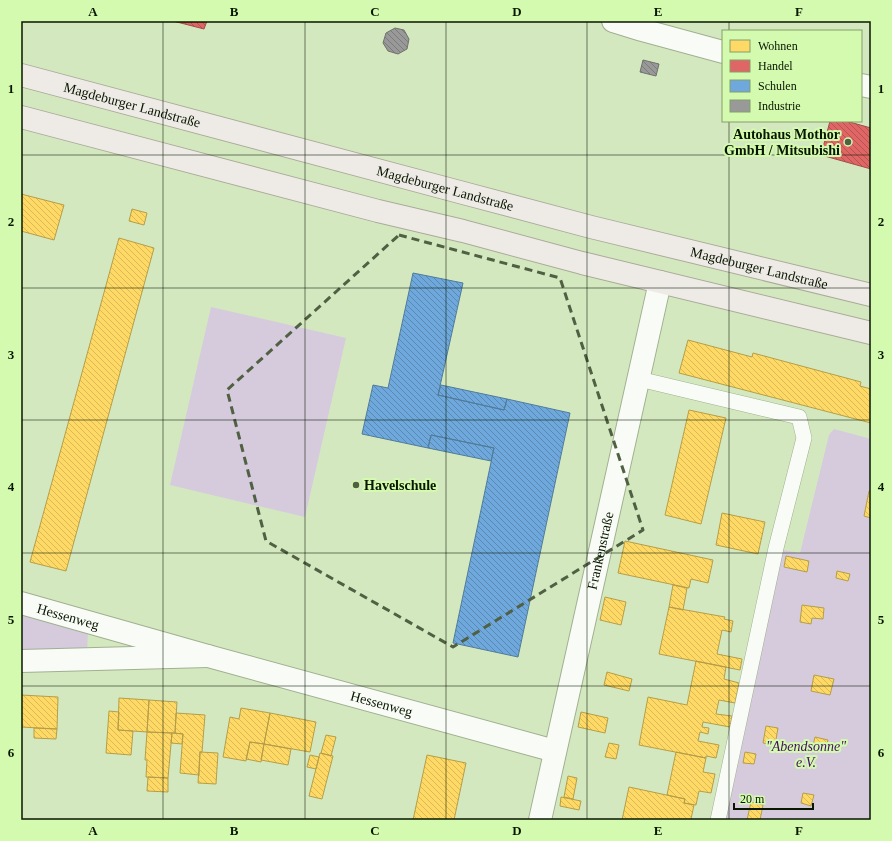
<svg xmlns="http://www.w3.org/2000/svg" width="892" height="841" font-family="'Times New Roman',serif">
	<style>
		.green { fill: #d6cadd }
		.homes { fill: url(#homes-back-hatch); stroke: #b59e47 }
		.shops { fill: url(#shops-back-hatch); stroke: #a04e47 }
		.schools { fill: url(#schools-back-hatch); stroke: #507c9a }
		.industry { fill: url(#industry-back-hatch); stroke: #6e726b }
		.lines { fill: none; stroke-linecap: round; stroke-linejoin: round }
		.lane-casing { stroke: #a0b090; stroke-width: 16 }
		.street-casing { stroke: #a0b090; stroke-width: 24 }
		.primary-casing { stroke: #abab99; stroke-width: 24 }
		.lane { stroke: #f9fcf6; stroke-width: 15 }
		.street { stroke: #f9fcf6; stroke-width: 22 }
		.primary { stroke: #eeebe6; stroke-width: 22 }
		.marked { fill: none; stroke: #506043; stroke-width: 3; stroke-dasharray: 8 5; stroke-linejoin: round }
		.grid { fill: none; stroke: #091600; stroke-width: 1; stroke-opacity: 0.55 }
		.poi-dot { fill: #506043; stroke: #d3faae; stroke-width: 1.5 }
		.labels { text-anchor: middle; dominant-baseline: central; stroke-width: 4; stroke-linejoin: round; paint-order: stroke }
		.street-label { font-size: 14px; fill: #091600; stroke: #d3faae }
		.poi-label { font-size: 14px; font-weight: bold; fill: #091600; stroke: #d3faae; text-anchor: end }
		.park-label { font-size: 14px; font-style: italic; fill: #460d63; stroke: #d3faae }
		.neatline { fill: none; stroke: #091600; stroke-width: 1.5 }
		.grid-label { font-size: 13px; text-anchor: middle; font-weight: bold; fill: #091600 }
	</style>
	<defs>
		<pattern id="homes-back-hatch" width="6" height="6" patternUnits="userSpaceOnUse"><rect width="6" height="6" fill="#ffd966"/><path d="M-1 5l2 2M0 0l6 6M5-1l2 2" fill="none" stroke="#d9ba57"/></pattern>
		<pattern id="shops-back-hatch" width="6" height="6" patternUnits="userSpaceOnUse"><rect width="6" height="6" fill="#e06666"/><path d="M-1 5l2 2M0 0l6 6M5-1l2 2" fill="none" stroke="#b45352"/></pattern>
		<pattern id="schools-back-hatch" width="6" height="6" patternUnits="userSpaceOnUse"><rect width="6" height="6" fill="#6fa8dc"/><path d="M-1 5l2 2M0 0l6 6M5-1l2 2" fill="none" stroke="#5988b0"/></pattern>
		<pattern id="industry-back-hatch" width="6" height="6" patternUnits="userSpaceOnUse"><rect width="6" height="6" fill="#999"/><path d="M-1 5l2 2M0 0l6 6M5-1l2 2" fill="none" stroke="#7b7c7a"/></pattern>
	</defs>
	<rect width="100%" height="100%" fill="#d4e8c0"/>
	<!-- green -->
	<path class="green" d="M211,307l135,31 -41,179 -135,-32z
		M834,429l37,10v381h-146l58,-270 17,3 29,-118z
		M21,612l67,19 -1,21h-66z"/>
	<!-- homes -->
	<path class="homes" d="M21,194l43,11 -10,35 -33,-9z
		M132,209l15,4 -3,12 -15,-4z
		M119,238l35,10 -88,323 -36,-9z
		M688,340l64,17 1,-4 108,29 -1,4 11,3v34l-192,-50z
		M689,410l37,8 -25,106 -36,-9z
		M869,491l2,1v26l-7,-2z
		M722,513l43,9 -7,32 -42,-9z
		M625,541l88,19 -5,23 -17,-4 -2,9 -71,-15z
		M786,556l23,5 -2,11 -23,-5z
		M837,571l13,3 -2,7 -12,-3z
		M673,585l14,3 -4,22 -14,-3z
		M605,597l21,5 -5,23 -21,-5z
		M802,605l22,3 -1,11 -11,-1 -1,6 -11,-2z
		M669,607l56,10 -1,2 9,2 -2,11 -9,-2 -5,24 25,5 -2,11 -81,-16z
		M696,661l30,6 -2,12 15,4 -4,20 -16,-3 -3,14 16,2 -2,11 -27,-5 -1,5 7,1 -1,6 -8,-2 -2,9 21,4 -3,13 -10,-2v2l-67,-13 9,-48 39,8z
		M607,672l25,7 -3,12 -25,-6z
		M814,675l20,4 -4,16 -19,-4z
		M21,695l37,2 -1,32 -36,-2z
		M119,698l30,2 -2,32 -29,-2z
		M149,700l28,2 -2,31 -28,-1z
		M241,708l29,5 -6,31 -14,-2 -4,19 -23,-4 7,-40 9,2z
		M109,711l10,1 -1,18 15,1 -2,24 -25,-2z
		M581,712l27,6 -3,15 -27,-6z
		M176,713l29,2 -3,37h-2l-1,23 -19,-2 3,-39 -8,-1z
		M270,713l46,9 -6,30 -46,-8z
		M766,726l12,2 -3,17 -12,-2z
		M34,728l23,1 -1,10 -22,-1z
		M147,732l25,1 -4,45 -22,-1 1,-17h-2z
		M172,733l11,1 -1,10 -11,-1z
		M326,735l10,2 -5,19 -10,-3z
		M815,737l13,3 -3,11 -13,-2z
		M250,742l14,2 -3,18 -15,-3z
		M609,743l10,2 -3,14 -11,-2z
		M264,744l27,5 -3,16 -27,-5z
		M200,752l18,1 -2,31 -18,-1z
		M676,752l30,6 -3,14 12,2 -4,19 -12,-2 -3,14 -12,-2 1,-4 -18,-4z
		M745,752l11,2 -2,10 -11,-1z
		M320,753l13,3 -11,43 -13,-3z
		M310,755l9,2 -3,12 -9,-2z
		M427,755l39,8 -12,57h-41z
		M568,776l9,2 -4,21 -9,-2z
		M148,777l20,1v14l-21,-1z
		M629,787l56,12 -1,4 10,2 -3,14 -1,1h-68z
		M803,793l11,2 -3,11 -10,-3z
		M561,797l20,4 -2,9 -19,-4z
		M751,802l12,3 -3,15h-13z"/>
	<!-- shops -->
	<path class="shops" d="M173,21h34l-3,8z
		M830,121h16l25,7v41l-50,-14z"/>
	<!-- schools -->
	<path class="schools" d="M413,273l50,10 -25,112 66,15 3,-11 63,14 -52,244 -65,-14 41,-195 -63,-13 -3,13 -66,-14 11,-49 15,3z
		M441,385l66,14 -3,11 -66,-15z
		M431,435l63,13 -3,13 -63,-13z"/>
	<!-- industry -->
	<path class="industry" d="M395,28l9,2 5,9 -2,10 -9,5 -10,-3 -5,-8 3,-10z
		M643,60l16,4 -3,12 -16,-4z"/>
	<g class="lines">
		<defs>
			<path id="lane" d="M639,379l160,38 5,21 -28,110 -58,272"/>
			<g id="street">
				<path d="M613,21l29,9 81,22"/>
				<path d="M861,85l10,2"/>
				<path id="s1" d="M21,603l187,53 -187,5"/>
				<path id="s2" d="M208,656l347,95"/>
				<path id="s3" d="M540,820l120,-538"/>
			</g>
			<g id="primary">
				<path id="s4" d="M21,75l446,119 124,33 280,68"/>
				<path d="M21,117l357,94 85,20 119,32 289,70"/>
			</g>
		</defs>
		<!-- lane casing -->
		<use href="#lane" class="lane-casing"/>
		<!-- street casing -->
		<use href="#street" class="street-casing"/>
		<!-- primary casing -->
		<use href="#primary" class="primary-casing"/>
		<!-- lane -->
		<use href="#lane" class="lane"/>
		<!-- street -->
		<use href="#street" class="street"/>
		<!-- primary -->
		<use href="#primary" class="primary"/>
	</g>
	<!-- marked area -->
	<path class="marked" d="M399,235l161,43 83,252 -190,117 -187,-106 -39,-151z"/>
	<!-- grid -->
	<path class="grid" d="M163,21v799M305,21v799M446,21v799M587,21v799M729,21v10M729,121v699M21,155h850M21,288h850M21,420h850M21,553h850M21,686h850"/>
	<!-- markers -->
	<g class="poi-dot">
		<circle cx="848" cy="142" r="4"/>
		<circle cx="356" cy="485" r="4"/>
	</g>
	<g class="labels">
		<!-- street labels -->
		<g class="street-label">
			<text stroke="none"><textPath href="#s4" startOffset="115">Magdeburger Landstraße</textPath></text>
			<text stroke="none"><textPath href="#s4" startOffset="439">Magdeburger Landstraße</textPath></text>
			<text stroke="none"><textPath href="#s4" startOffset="763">Magdeburger Landstraße</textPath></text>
			<text stroke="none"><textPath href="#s3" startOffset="276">Frankenstraße</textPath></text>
			<text stroke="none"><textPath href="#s1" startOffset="49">Hessenweg</textPath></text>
			<text stroke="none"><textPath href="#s2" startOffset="180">Hessenweg</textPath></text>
		</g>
		<!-- poi labels -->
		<g class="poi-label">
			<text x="840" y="134">Autohaus Mothor<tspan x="840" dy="16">GmbH / Mitsubishi</tspan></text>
			<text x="364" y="485" text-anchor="start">Havelschule</text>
		</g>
		<!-- park labels -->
		<g class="park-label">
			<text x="806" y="746">"Abendsonne"<tspan x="806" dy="16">e.V.</tspan></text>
		</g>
	</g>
	<!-- border -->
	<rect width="892" height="841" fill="none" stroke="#d3faae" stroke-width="44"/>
	<!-- legend -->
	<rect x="722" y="30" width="140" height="92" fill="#d3faae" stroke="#829f68"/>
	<rect x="730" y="40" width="20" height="12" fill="#ffd966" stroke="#829f68"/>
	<text x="758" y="50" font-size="12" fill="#091600">Wohnen</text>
	<rect x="730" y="60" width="20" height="12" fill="#e06666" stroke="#829f68"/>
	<text x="758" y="70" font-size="12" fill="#091600">Handel</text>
	<rect x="730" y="80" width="20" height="12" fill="#6fa8dc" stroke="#829f68"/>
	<text x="758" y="90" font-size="12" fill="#091600">Schulen</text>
	<rect x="730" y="100" width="20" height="12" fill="#999999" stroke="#829f68"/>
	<text x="758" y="110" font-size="12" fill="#091600">Industrie</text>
	<!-- scale -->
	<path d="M734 803v6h79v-6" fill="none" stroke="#091600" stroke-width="2"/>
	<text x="740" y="803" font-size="12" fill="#091600" stroke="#d3faae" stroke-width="3" paint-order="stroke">20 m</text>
	<rect x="22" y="22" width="848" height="797" class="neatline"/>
	<g class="grid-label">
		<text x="93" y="16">A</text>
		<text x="234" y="16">B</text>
		<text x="375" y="16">C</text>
		<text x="517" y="16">D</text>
		<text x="658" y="16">E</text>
		<text x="799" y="16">F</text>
		<text x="11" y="93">1</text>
		<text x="881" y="93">1</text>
		<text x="11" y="226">2</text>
		<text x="881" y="226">2</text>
		<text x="11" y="359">3</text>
		<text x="881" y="359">3</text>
		<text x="11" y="491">4</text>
		<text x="881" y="491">4</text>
		<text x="11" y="624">5</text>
		<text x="881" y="624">5</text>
		<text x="11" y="757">6</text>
		<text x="881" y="757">6</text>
		<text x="93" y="835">A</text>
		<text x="234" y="835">B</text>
		<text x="375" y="835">C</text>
		<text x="517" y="835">D</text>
		<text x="658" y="835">E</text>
		<text x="799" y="835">F</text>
	</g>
</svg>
